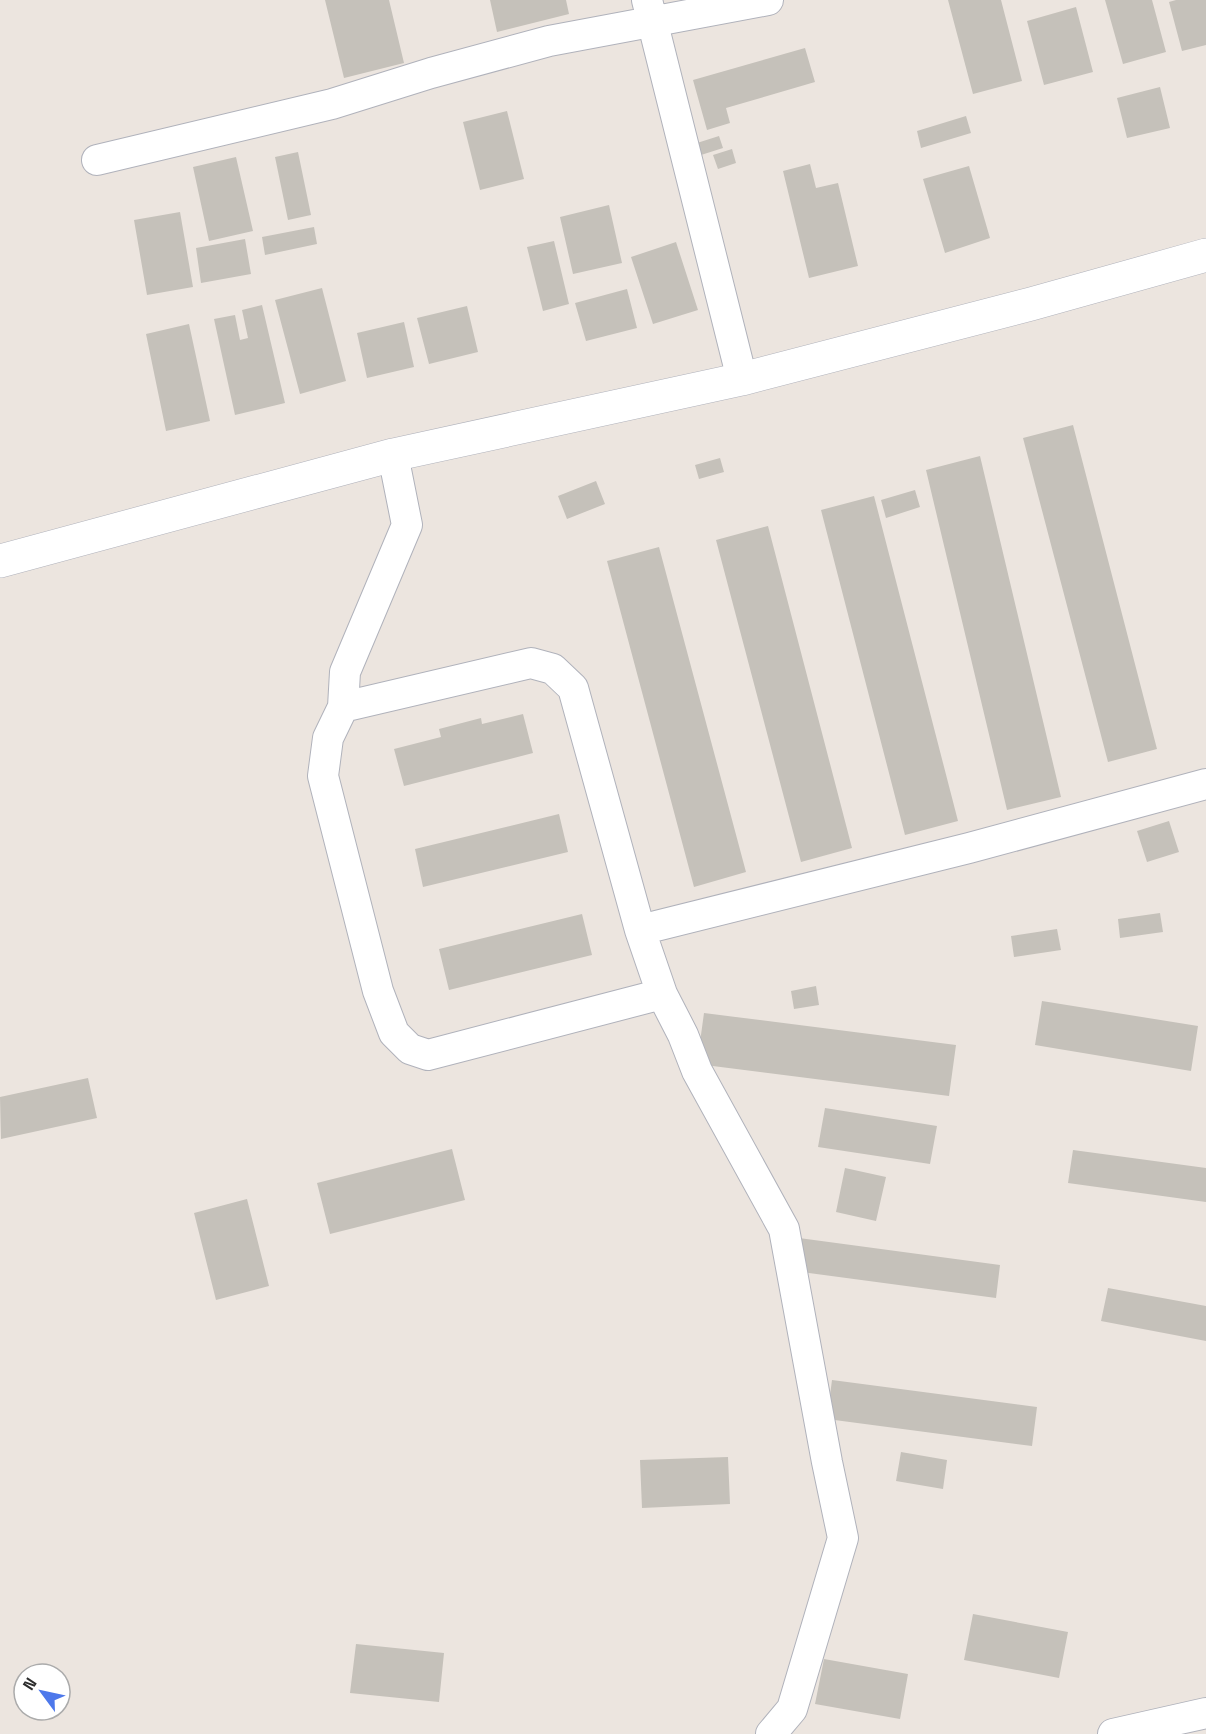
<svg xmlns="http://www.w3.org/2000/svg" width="1206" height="1734" font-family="'Space Grotesk',sans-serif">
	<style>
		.building { fill: #c5c1ba }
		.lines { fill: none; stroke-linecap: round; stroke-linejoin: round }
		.minor-casing { stroke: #b0b2bb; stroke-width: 32 }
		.secondary-casing { stroke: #b0b2bb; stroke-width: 34 }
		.minor { stroke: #fff; stroke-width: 30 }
		.secondary { stroke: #fff; stroke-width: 33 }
	</style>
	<rect width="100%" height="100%" fill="#ece5df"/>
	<!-- building -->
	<path class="building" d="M325,0h64l15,63 -60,15z
		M490,0h76l3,14 -72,18z
		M948,0h53l21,81 -49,13z
		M1105,0h47l14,52 -43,12z
		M1176,0h30v45l-24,6 -13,-49z
		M1076,7l17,65 -49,13 -17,-64z
		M805,48l10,34 -89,26 4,15 -23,7 -14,-50z
		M1160,87l10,41 -43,10 -10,-40z
		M507,111l17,68 -44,11 -17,-68z
		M966,116l5,17 -50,15 -4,-17z
		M719,136l4,12 -22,7 -4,-12z
		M732,149l4,14 -18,6 -5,-14z
		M298,152l13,63 -23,5 -13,-63z
		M236,157l17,74 -44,10 -16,-74z
		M810,164l6,24 22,-5 20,83 -49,12 -26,-107z
		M969,166l21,72 -45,15 -22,-74z
		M609,205l13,58 -49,11 -13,-57z
		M180,212l13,75 -46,8 -13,-75z
		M314,227l3,17 -52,11 -3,-18z
		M245,239l6,35 -50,9 -5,-35z
		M554,241l15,63 -26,7 -16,-64z
		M676,242l22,68 -45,14 -22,-67z
		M322,288l24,93 -46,13 -25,-94z
		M627,289l10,39 -51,13 -11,-38z
		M262,305l23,98 -50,12 -21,-96 21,-4 5,25 8,-2 -6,-28z
		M467,306l11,46 -49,12 -12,-46z
		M404,322l10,45 -47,11 -10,-45z
		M189,324l21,97 -44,10 -20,-97z
		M1073,425l84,324 -49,13 -85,-324z
		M980,456l81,341 -54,13 -81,-340z
		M720,458l4,14 -25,7 -4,-14z
		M596,481l9,23 -38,15 -9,-23z
		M915,490l5,17 -34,11 -5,-18z
		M874,496l84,325 -53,14 -84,-325z
		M768,526l84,322 -51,14 -85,-322z
		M659,547l87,325 -52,15 -87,-326z
		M523,714l10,39 -129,33 -10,-37 47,-12 -2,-8 42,-11 1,6z
		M559,814l9,38 -145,35 -8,-38z
		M1169,821l10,31 -32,10 -10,-31z
		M1160,913l3,19 -43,6 -2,-19z
		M582,914l10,41 -143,35 -10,-41z
		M1057,929l4,21 -47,7 -3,-21z
		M816,986l3,19 -25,4 -3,-18z
		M1042,1001l156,25 -7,45 -156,-26z
		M704,1013l252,32 -7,51 -252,-32z
		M88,1078l9,40 -96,21 -1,-42z
		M825,1108l112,18 -7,38 -112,-17z
		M452,1149l13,51 -135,34 -13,-51z
		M1073,1150l133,18v34l-138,-19z
		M845,1168l41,9 -10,44 -40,-9z
		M247,1199l22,87 -53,14 -22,-87z
		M799,1238l201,27 -4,33 -202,-27z
		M1108,1288l98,18v35l-105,-20z
		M832,1380l205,27 -5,39 -205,-27z
		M901,1452l46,8 -4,29 -47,-8z
		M728,1457l2,47 -88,4 -2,-48z
		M973,1614l95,18 -9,46 -95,-18z
		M356,1644l88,9 -5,49 -89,-9z
		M824,1659l84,15 -8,45 -85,-15z"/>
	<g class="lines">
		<defs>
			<path id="minor" d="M647,0l95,379
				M97,160l235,-56 99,-31 118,-32 219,-41
				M393,455l14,70 -62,147 -2,35 -15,31 -5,38 55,215 16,42 16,16 18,6 234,-61
				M343,707l188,-44 22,6 20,19 67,242 22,64 21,41 14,36 87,158 43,233 16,76 -51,171 -21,25
				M640,930l329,-82 237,-64
				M1113,1734l93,-21"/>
			<path id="secondary" d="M0,561l393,-106 349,-76 289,-75 175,-49"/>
		</defs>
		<!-- minor casing -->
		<use href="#minor" class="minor-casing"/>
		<!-- secondary casing -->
		<use href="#secondary" class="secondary-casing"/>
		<!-- minor -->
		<use href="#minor" class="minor"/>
		<!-- secondary -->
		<use href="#secondary" class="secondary"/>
	</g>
	<!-- north arrow -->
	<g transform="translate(42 1692) rotate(303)"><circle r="28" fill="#ffffff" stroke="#ababab" stroke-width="1.5"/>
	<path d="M0-4.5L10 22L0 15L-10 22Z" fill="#4d78eb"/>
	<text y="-9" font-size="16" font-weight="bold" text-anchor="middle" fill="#2c2c2c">N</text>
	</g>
</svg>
